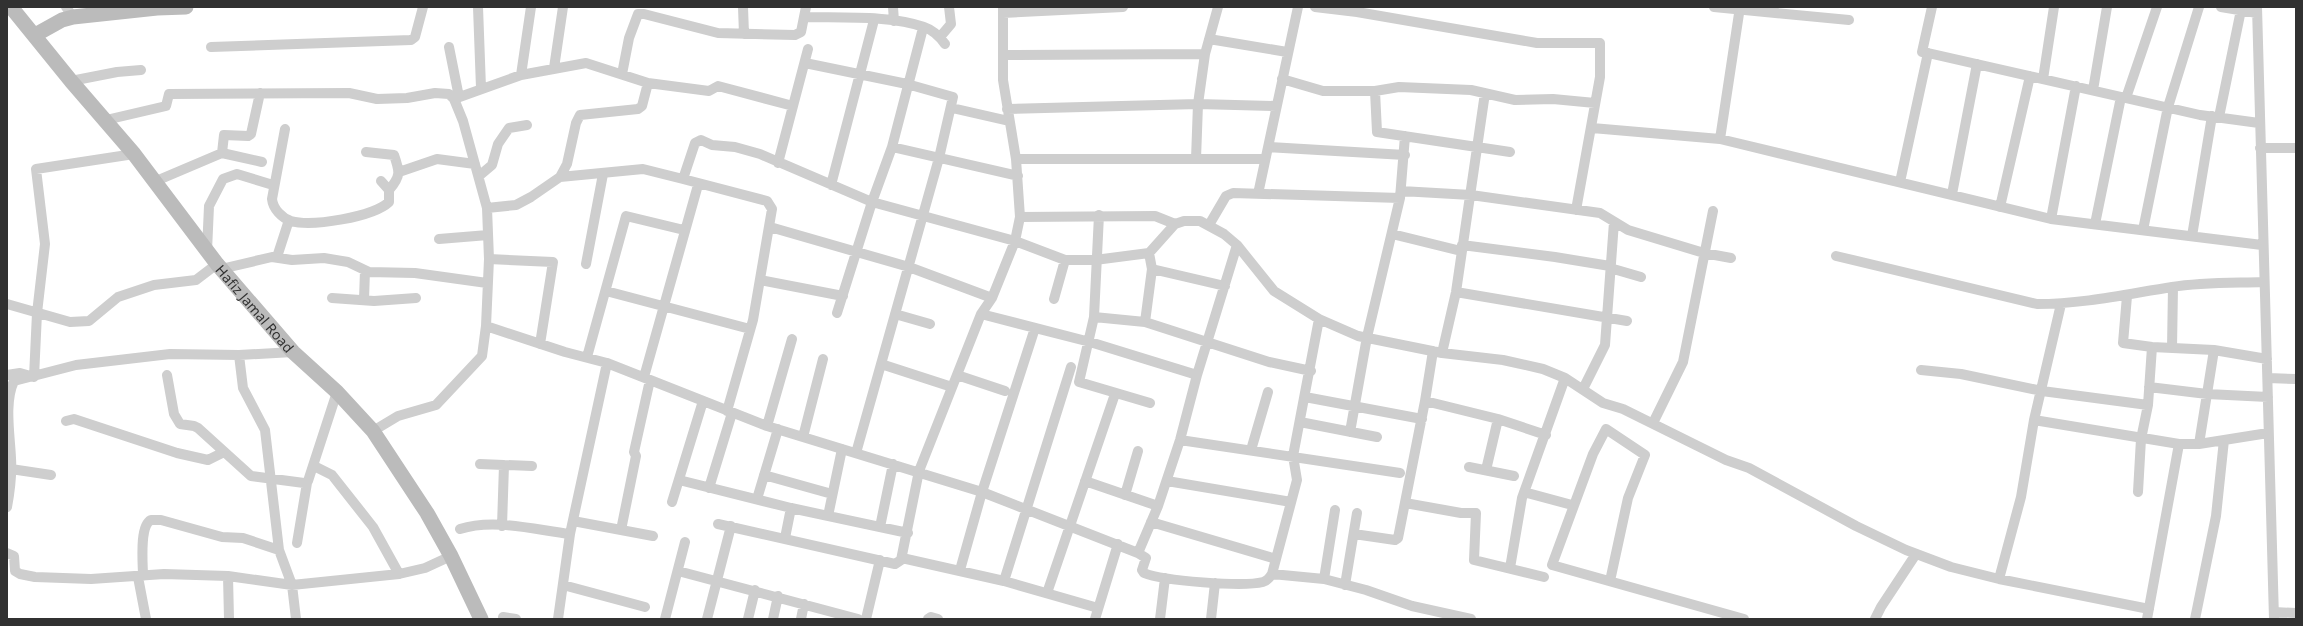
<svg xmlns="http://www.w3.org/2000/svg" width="2303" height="626" font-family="'Noto Sans',sans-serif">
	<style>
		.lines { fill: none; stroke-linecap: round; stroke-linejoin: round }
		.street { stroke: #cecece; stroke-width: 10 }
		.secondary { stroke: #bbb; stroke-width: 15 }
		.labels { text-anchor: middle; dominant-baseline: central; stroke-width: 4; stroke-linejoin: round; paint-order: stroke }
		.street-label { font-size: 14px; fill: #313131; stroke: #fff }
	</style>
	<rect width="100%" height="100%" fill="#fff"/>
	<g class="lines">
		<!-- street -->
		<path class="street" d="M66,7l7,10
			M478,7l3,81
			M743,7l1,27
			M893,7l1,14
			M1315,7l42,5 180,31h63v34l-24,133
			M1714,7l135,13
			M2221,7l36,6
			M2257,7l17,612
			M1003,13l120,-6
			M804,17c35,1 88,-2 120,10 9,3 16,10 21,17
			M940,37l11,-13 -2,-17
			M1209,39l78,13
			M211,47l200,-7 4,-3 8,-30
			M449,47l10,50
			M1928,53l272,62 59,8
			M1003,55l202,-1
			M805,63l102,21 46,13 -14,61 -83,295
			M554,68l9,-61
			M622,74l7,-36 9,-24h6l74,19 77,2 6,-3 5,-25
			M521,75l10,-68
			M1282,79l41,12h52l24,-4 72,3 44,10 38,-1 42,4
			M2043,79l11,-72
			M71,81l46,-9 24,-2
			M2093,90l14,-83
			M1375,91l2,41 133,20
			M2126,98l31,-91
			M454,99l67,-24 65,-12 62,20 61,8 9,-5 75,20
			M952,108l57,13
			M1007,109l191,-5 78,2
			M2219,117l22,-107
			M106,120l60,-14 3,-12 180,-1 28,6 30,-1 28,-5 14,1 5,5 9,22 24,87 2,51 -3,67 -4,30 -46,49 -38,11 -25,15
			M1592,128l128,11 331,80 211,26
			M285,129l-13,70c1,10 10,19 19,22 21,6 82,-4 98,-19v-12l-8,-9
			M1720,139l20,-132
			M892,147l126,29
			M1268,147l137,8
			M2260,148h36
			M366,152l28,3c6,17 7,21 -5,35
			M222,153l2,-18 24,1 3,-2 9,-41
			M1016,159h249
			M1196,159l2,-55 7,-50 13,-47
			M778,163l30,-114
			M399,172l38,-13 38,5
			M479,176l13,-11 6,-21 11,-16 18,-3
			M560,177l7,-13 9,-41 4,-8 58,-6 4,-3 6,-23
			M683,179l84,22 5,8 -19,111 -26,91
			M156,181l66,-28 40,9
			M1900,182l28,-129 -6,-1 10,-45
			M831,185l43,-165
			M1401,191l70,4 129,18 28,17 76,23 27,5
			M1258,194l40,-187
			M1952,194l25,-130
			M2000,207l30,-131
			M487,208l29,-3 15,-8 29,-20 83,-8 40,10 12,-36 6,-3 11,5 23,2 25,7 112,48 143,39 50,19h30l54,-7 26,-29 9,-3h16l24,13 13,11 37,46 45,28 39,17 84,17 61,7 40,9 22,9 38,25 20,6 103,51 23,8 107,58 50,24 45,17 48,12 150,30
			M1099,215l-5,102 -15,65 71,21
			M1020,217l135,-1 20,8
			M2051,219l25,-133
			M2095,224l26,-127
			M1209,225l17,-29 7,-3 167,5
			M770,227l139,40 83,31
			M2143,230l25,-123 31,-100
			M1392,234l69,17
			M2192,236l20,-120
			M439,239l49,-4
			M1462,245l93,12 55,9
			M207,251l2,-45 14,-27 14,-5 36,11
			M1836,256l201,48c46,0 90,-10 135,-17 30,-5 61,-4 91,-5
			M277,257l12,-37
			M489,259l64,3 -13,82
			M586,264l17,-90
			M1610,268l31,9
			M221,269l51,-12 20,3 32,-2 24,4 21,10 46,1 72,10
			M1152,269l73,17
			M760,280l83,16
			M606,291l144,38
			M1456,292l171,29
			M2127,296l-4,47 29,4 62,3 53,9
			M332,298l42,3 42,-3
			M1054,299l11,-39
			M364,300l1,-30
			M7,304l63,18 19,-1 29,-24 36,-12 42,-5 21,-16
			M837,313l35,-111 20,-55 31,-119
			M895,314l35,10
			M981,314l109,28 107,33
			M1094,317l51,5 124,40 42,9
			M1145,322l7,-53 -3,-16
			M486,326l79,26 42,11 160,63 215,66 156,61 20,-47 22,-66 17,-65 40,-130
			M2172,348l1,-61
			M1442,353l14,-61 29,-199
			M239,355l4,33 22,42 14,120 13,35 4,34
			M587,357l39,-141 58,14
			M881,364l71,23
			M1921,370l40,4 81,17 106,14
			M7,375l13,-2 14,4 3,-64 8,-69 -9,-75 98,-15
			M167,375l7,39 6,10 14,2 4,2 53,48 53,7 4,-2 29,-89
			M957,375l48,16
			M644,377l54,-192
			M2268,378l28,1
			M2149,387l58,7 61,3
			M1583,389l22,-44 9,-123
			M1305,397l117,22
			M1425,401l73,18 48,16
			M2034,420l145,24h20l69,-11
			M66,421l8,-2 103,34 31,7 16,-8
			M1300,422l77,15
			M1653,423l30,-61 30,-151
			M767,426l25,-87
			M1350,432l17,-95 33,-139 5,-62
			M803,437l20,-78
			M1180,440l220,33
			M2199,444l15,-94
			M1251,450l17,-58
			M480,464l52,2
			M314,466l18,9 41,52 26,47
			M1469,467l45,9
			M11,469l40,6
			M1486,470l12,-51
			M764,475l68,19
			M679,480l112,28 117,25
			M1085,481l73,25
			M1167,481l124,21
			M709,488l23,-75
			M1524,492l48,13
			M2138,492l3,-53 7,-34 4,-58
			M1125,495l13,-44
			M757,499l21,-70
			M672,502l31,-101
			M1405,503l56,10h15l-2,47 70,17
			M7,507c3,-16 5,-33 4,-49 -1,-23 -7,-56 3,-77l62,-16 94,-11 69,1 54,-3
			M828,516l14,-67
			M573,521l80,15
			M1151,522l125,37
			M718,524l177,40 6,-4 18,-89 62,-157 11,-16 23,-57 5,-24 -4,-58 -13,-79v-73
			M502,526l2,-61
			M880,527l13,-63
			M460,529c34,-11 76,1 110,5
			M621,530l15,-74 -2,-4 16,-72
			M1354,534l41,6 3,-2 27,-137 8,-50
			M785,538l6,-30
			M297,543l10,-60
			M7,553l7,3 1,15 5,3 15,3 56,2 73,-5 64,2 64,9 107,-11 26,-6 26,-12
			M1138,553l8,5 -4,12 2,3c19,8 99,14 119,9 4,-1 7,-5 9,-8l25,-94 -4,-24 26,-137
			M902,558l102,23 94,27
			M1510,568l12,-70 43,-120
			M960,570l22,-78 53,-164
			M678,571l180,48
			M1272,574l52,5 42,11 46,16 59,13
			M143,576c0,-12 -4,-50 8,-56h10l61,17 21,1 36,12
			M228,576l1,43
			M138,577l8,42
			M1324,579l11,-69
			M1999,579l22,-82 13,-77 27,-116
			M1004,581l67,-214
			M1610,581l18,-83 17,-43 -39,-26 -13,25 -41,111 192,54
			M563,585l82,22
			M1345,585l12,-72
			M1047,593l68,-199
			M2274,612l22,1
			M503,617l13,2
			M558,619l12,-85 37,-171
			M665,619l20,-77
			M707,619l24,-93
			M748,619l7,-29
			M773,619l5,-23
			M801,619l3,-15
			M866,619l14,-59
			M928,619l3,-2 7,2
			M1095,619l23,-75
			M1160,619l5,-41
			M1211,619l4,-36
			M1875,619l6,-12 35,-53
			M2147,619l32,-175
			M2195,619l21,-103 8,-76"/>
		<!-- secondary -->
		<g class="secondary">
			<path id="s1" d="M11,7l60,74 63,73 83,110 76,88 44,40 36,39 54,82 24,43 30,63"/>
			<path d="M35,35l27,-15 11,-3 84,-9 29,-1"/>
		</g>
	</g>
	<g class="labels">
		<!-- street labels -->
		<g class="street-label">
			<text stroke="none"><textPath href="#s1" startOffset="388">Hafiz Jamal Road</textPath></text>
		</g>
	</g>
	<!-- border -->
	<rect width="2303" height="626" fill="none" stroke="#313131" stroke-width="16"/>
</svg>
